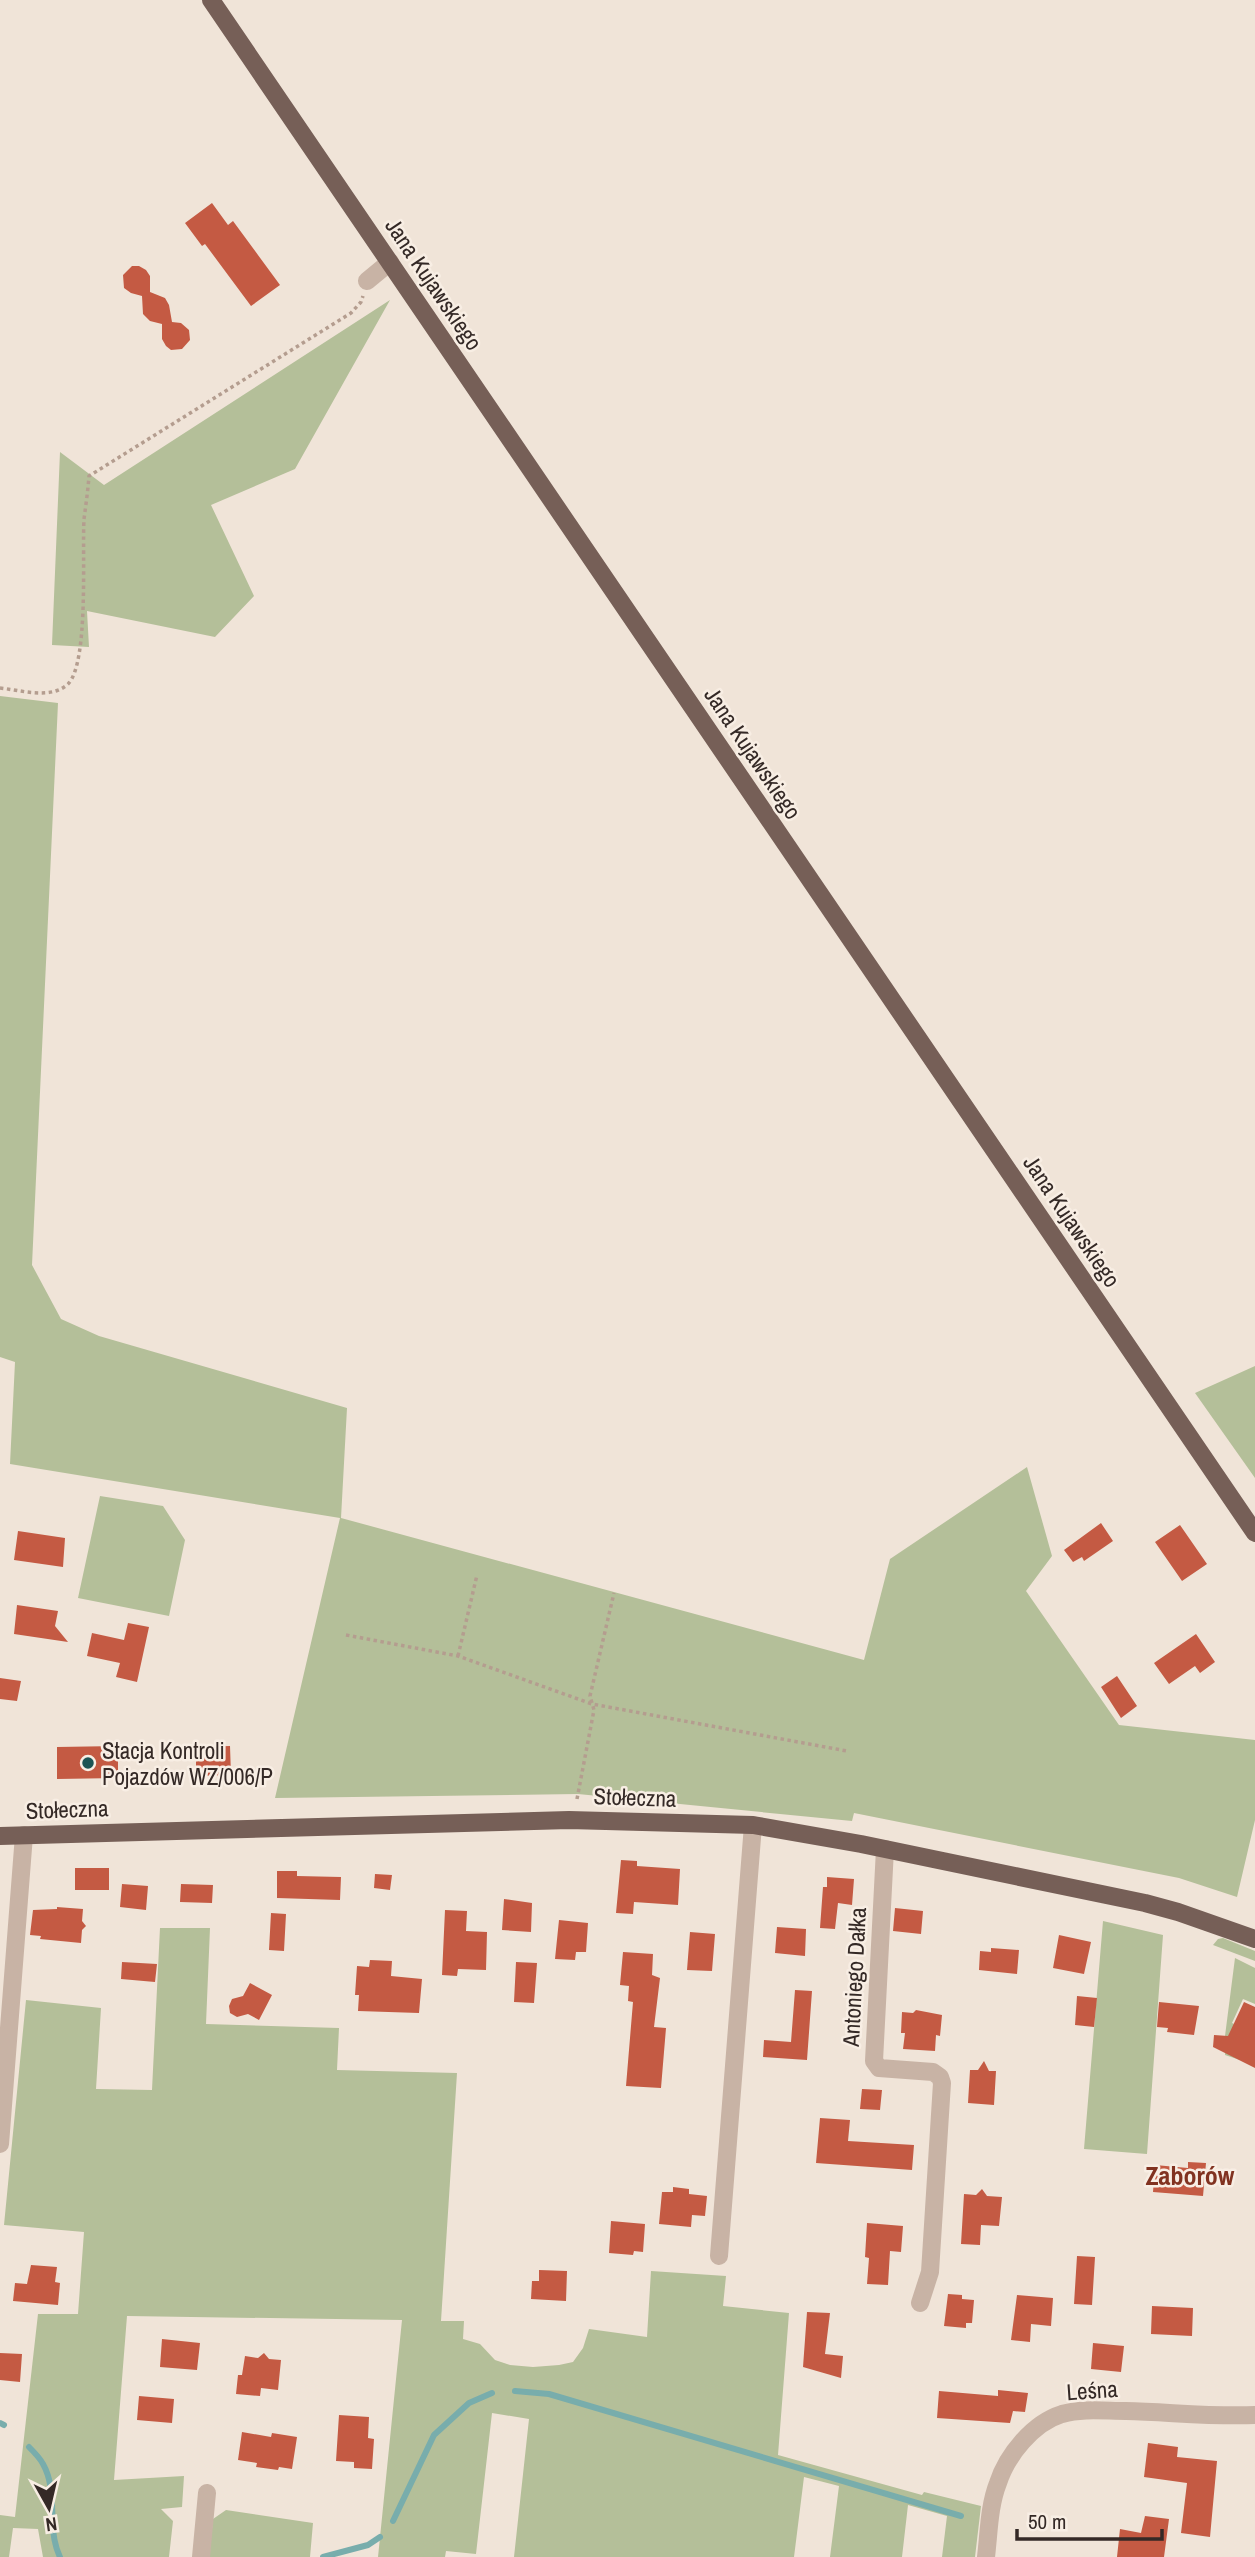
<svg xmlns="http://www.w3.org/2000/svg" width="1255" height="2557" font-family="'Archivo Narrow',sans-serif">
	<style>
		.green { fill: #b4bf99 }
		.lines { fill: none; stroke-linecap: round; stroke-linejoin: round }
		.stream { stroke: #78adac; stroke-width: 6 }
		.building { fill: #c45a43 }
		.path { stroke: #b49d8f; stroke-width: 3.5; stroke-dasharray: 3.5 3.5; stroke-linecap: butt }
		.minor { stroke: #c8b3a5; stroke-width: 18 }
		.major { stroke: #765f57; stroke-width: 18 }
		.poi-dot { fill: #1c5454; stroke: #f8eee4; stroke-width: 2.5 }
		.labels { text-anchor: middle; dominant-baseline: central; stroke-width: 5; stroke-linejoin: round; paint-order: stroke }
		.street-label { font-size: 23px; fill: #342926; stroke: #f8eee4 }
		.poi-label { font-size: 23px; fill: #342926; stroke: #f8eee4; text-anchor: start }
		.quarter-label { font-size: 26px; font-weight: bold; fill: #813220; stroke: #f8eee4 }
	</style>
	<rect width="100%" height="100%" fill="#f0e4d8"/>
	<!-- green -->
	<path class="green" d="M390,300l-95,169 -84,36 43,91 -39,41 -128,-26 2,36 -37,-2 8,-193 44,33z
		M0,696l58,7 -26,562 29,54 38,17 248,72 -6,110 523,142 26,-101 137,-92 25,89 -26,35 93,134 136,15v80l-18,77 -58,-19 -325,-65 -2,8 -274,-27 -303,4 65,-280 -330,-54 5,-102 -15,-5z
		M1255,1366v112l-60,-85z
		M100,1496l63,10 22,34 -16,76 -91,-18z
		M1103,1921l60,14 -16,219 -63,-5z
		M160,1928h50l-4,96 133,4 -2,42 120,3 -16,248h23l-1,18 17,5 15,16 15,5 23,2 26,-2 14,-3 10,-14 6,-19 58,8 4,-66 75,5 -3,30 66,7 -11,142 144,40 2,-3 57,14 -6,51h-33l5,-41 -39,-11 -6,52h-72l9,-71 -35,-9 -10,80h-280l15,-138 -37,-6 -16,141 -30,-3 -1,6h-67l24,-237 -275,-4 -13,164 70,-4 -2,31 -21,2 12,12 -4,36h-126l-5,-28 -25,-1 -4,29h-9v-42l15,2 23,-203h40l6,-82 -80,-7 22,-225 75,8 -5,81 56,1z
		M1223,1938l32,13v10l-42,-16 5,-6z
		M1235,1958l20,10v36l-12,-5 -11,24 15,7 2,11 -9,19 -15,-5v-19z
		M226,2510l87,13 -3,34h-101l4,-38z"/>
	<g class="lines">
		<!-- stream -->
		<path class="stream" d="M515,2391l34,3 412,122
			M0,2423l4,2
			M29,2447c5,5 11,11 14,17 16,28 3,65 17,93
			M393,2521l41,-86 35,-32 23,-10
			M323,2557l45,-12 12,-8"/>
	</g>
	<!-- building -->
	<path class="building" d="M212,203l16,22 5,-4 47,64 -29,21 -46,-62 -3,2 -17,-23z
		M132,266h7l7,4 4,6v16l15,6 4,7 3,17 9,1 8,7 1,10 -8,9 -11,1 -5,-4 -4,-7v-15l-12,-3 -7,-7 -1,-18 -11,-3 -7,-5 -1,-13z
		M1101,1523l12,18 -29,20 -2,-4 -9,5 -9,-12z
		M1180,1525l27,39 -25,17 -27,-39z
		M18,1531l47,7 -2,29 -49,-7z
		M17,1605l41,6 -3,15 13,16 -54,-8z
		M128,1623l21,4 -12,55 -21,-5 4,-14 -33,-7 5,-23 32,7z
		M1196,1634l19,28 -15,11 -5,-7 -26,18 -15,-21z
		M1117,1676l20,30 -16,12 -20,-31z
		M0,1678l21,3 -4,20 -17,-2z
		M118,1746v32l-61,1v-32z
		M230,1746l1,29 -35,1v-29z
		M621,1860l16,1v5l43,3 -2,36 -44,-3 -1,12 -17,-1z
		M75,1868h34v22h-34z
		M277,1871h20v5l44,1 -1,23 -63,-2z
		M375,1874l17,1 -2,15 -16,-2z
		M827,1877l27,2 -2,26 -14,-2 -3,26 -15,-1 3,-41h4z
		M122,1884l26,2 -2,24 -26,-3z
		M181,1884l32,1 -1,18 -32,-1z
		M504,1899l28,4 -1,29 -29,-2z
		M57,1907l26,2 -1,12 4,5 -4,4 -1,13 -41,-4 1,-3 -11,-1 3,-25 24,-1z
		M895,1908l28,3 -2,23 -28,-3z
		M445,1910l22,1 -1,20 21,1 -1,38 -28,-1 -1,7 -15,-1z
		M271,1913l15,1 -2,37 -15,-1z
		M559,1920l29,3 -2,29h-10l-1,8 -20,-1z
		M777,1927l29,2 -1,27 -30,-3z
		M690,1932l25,2 -3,37 -25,-1z
		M1059,1935l32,7 -7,32 -31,-6z
		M991,1948l28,2 -2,24 -38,-4 1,-19 11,1z
		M623,1952l30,2 -1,21 8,3 -6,49 12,1 -5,60 -35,-2 7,-84 -5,-1 1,-15 -9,-1z
		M370,1960l22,1 -1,15 31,3 -3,34 -61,-2 1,-16h-4l2,-29 12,1z
		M122,1962l35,2 -2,18 -34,-3z
		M516,1962l21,1 -3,40 -20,-1z
		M250,1983l22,12 -13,25 -11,-6 -11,3 -7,-4 -1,-7 3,-7 11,-3z
		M795,1990l17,1 -5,69 -44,-3 1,-17 27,2z
		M1077,1996l20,2 -3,29 -19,-2z
		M1159,2002l40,4 -5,29 -27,-3 1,-4 -11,-1z
		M1244,2002l11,5v61l-42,-21 1,-12 14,1z
		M916,2010l26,5 -2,21 -4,-1 -1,16 -32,-2 2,-16h-4l1,-21 11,1z
		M984,2061l5,10h7l-2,34 -26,-2 2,-33h8z
		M862,2089l20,1 -2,20 -20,-1z
		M820,2118l30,2 -2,21 66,4 -2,25 -96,-7z
		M1188,2162l18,1 -3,33 -50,-4 2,-27 33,3z
		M673,2187l16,2v5l18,2 -2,20 -13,-1 -1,12 -32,-3 3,-32h11z
		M982,2189l5,7 15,1 -3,29 -18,-1 -1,20 -19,-1 3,-50 12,1z
		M611,2221l34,3 -2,28 -9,-1 -1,4 -24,-2z
		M867,2223l36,3 -2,26 -11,-1 -2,34 -21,-1 2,-26 -4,-1z
		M1077,2256l18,1 -3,48 -18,-1z
		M31,2265l26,2 -2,15 5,1 -2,22 -45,-4 2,-18 12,1z
		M539,2270l28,1 -1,30 -35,-2 1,-18h7z
		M948,2294l14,1v4l12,1 -2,23h-6v5l-22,-2z
		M1017,2295l36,3 -2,28 -20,-2 -1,18 -19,-2z
		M1152,2306l41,2 -1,28 -41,-2z
		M807,2312l23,1 -5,41 18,2 -2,22 -38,-11z
		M162,2339l38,4 -3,27 -37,-3z
		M1093,2343l31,3 -3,26 -30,-3z
		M0,2353l22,1 -2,28 -20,-2z
		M264,2353l5,6 12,1 -3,30 -17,-2 -1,8 -24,-2 2,-19h4l3,-19 13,2z
		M998,2390l30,3 -3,19 -12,-1 -3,12 -73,-5 2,-27 59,5z
		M139,2396l35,3 -2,24 -35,-3z
		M339,2415l30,2 -1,21 6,1 -2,30 -18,-1v-6l-18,-1z
		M242,2432l29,5 1,-4 25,4 -5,32 -13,-2 -1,3 -22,-3 1,-4 -19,-3z
		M1148,2443l30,4 -1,10 40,4 -7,76 -29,-4 6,-50 -43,-6z
		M1145,2516l24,3 -5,38h-47l3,-28 21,4z"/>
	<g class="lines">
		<!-- path -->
		<path class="path" d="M0,688c20,2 51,12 68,-4 21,-21 14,-132 16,-165 2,-15 4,-29 5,-43l262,-163 10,-11 2,-6
			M346,1635l112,21 134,48 255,47
			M458,1656l19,-81
			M577,1799l17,-89 -4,-14 24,-103"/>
		<!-- minor -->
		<path class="minor" d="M367,281l23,-19
			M885,1849l-11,212 5,7 54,4 7,5 2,6 -12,189 -10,31
			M0,2144l24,-309
			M719,2256l34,-431
			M201,2557l6,-64
			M986,2557c3,-25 3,-51 12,-74 9,-28 35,-60 64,-69 21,-6 43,-3 64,-3 43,1 87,6 129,4"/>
		<!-- major -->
		<path class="major" d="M211,0l1044,1533
			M0,1836l569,-16 184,5 108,19 284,59 33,9 77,27"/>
	</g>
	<!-- markers -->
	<circle class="poi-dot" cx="88" cy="1763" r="7"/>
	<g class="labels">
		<!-- street labels -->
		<g class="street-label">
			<text transform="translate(434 284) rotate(56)">Jana Kujawskiego</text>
			<text transform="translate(753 753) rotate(56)">Jana Kujawskiego</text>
			<text transform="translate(1072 1221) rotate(56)">Jana Kujawskiego</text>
			<text transform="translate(635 1797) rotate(2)">Stołeczna</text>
			<text transform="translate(67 1809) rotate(-2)">Stołeczna</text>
			<text transform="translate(854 1977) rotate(-87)">Antoniego Dałka</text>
			<text transform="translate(1092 2390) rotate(-4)">Leśna</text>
		</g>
		<!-- poi labels -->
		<g class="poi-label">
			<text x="102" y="1750">Stacja Kontroli<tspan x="102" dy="26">Pojazdów WZ/006/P</tspan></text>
		</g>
		<!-- quarter labels -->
		<g class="quarter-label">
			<text x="1190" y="2175">Zaborów</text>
		</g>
	</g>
	<!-- north arrow -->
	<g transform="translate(49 2508) rotate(172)" stroke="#f8eee4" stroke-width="5" paint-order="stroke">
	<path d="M0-5L12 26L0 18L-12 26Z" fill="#342926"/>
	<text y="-10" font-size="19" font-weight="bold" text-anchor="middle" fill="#342926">N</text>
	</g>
	<!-- scale -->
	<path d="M1017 2529v10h145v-10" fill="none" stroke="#342926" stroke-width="3.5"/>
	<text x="1028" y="2529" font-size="21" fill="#342926" stroke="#f8eee4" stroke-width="5" paint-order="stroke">50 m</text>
</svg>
